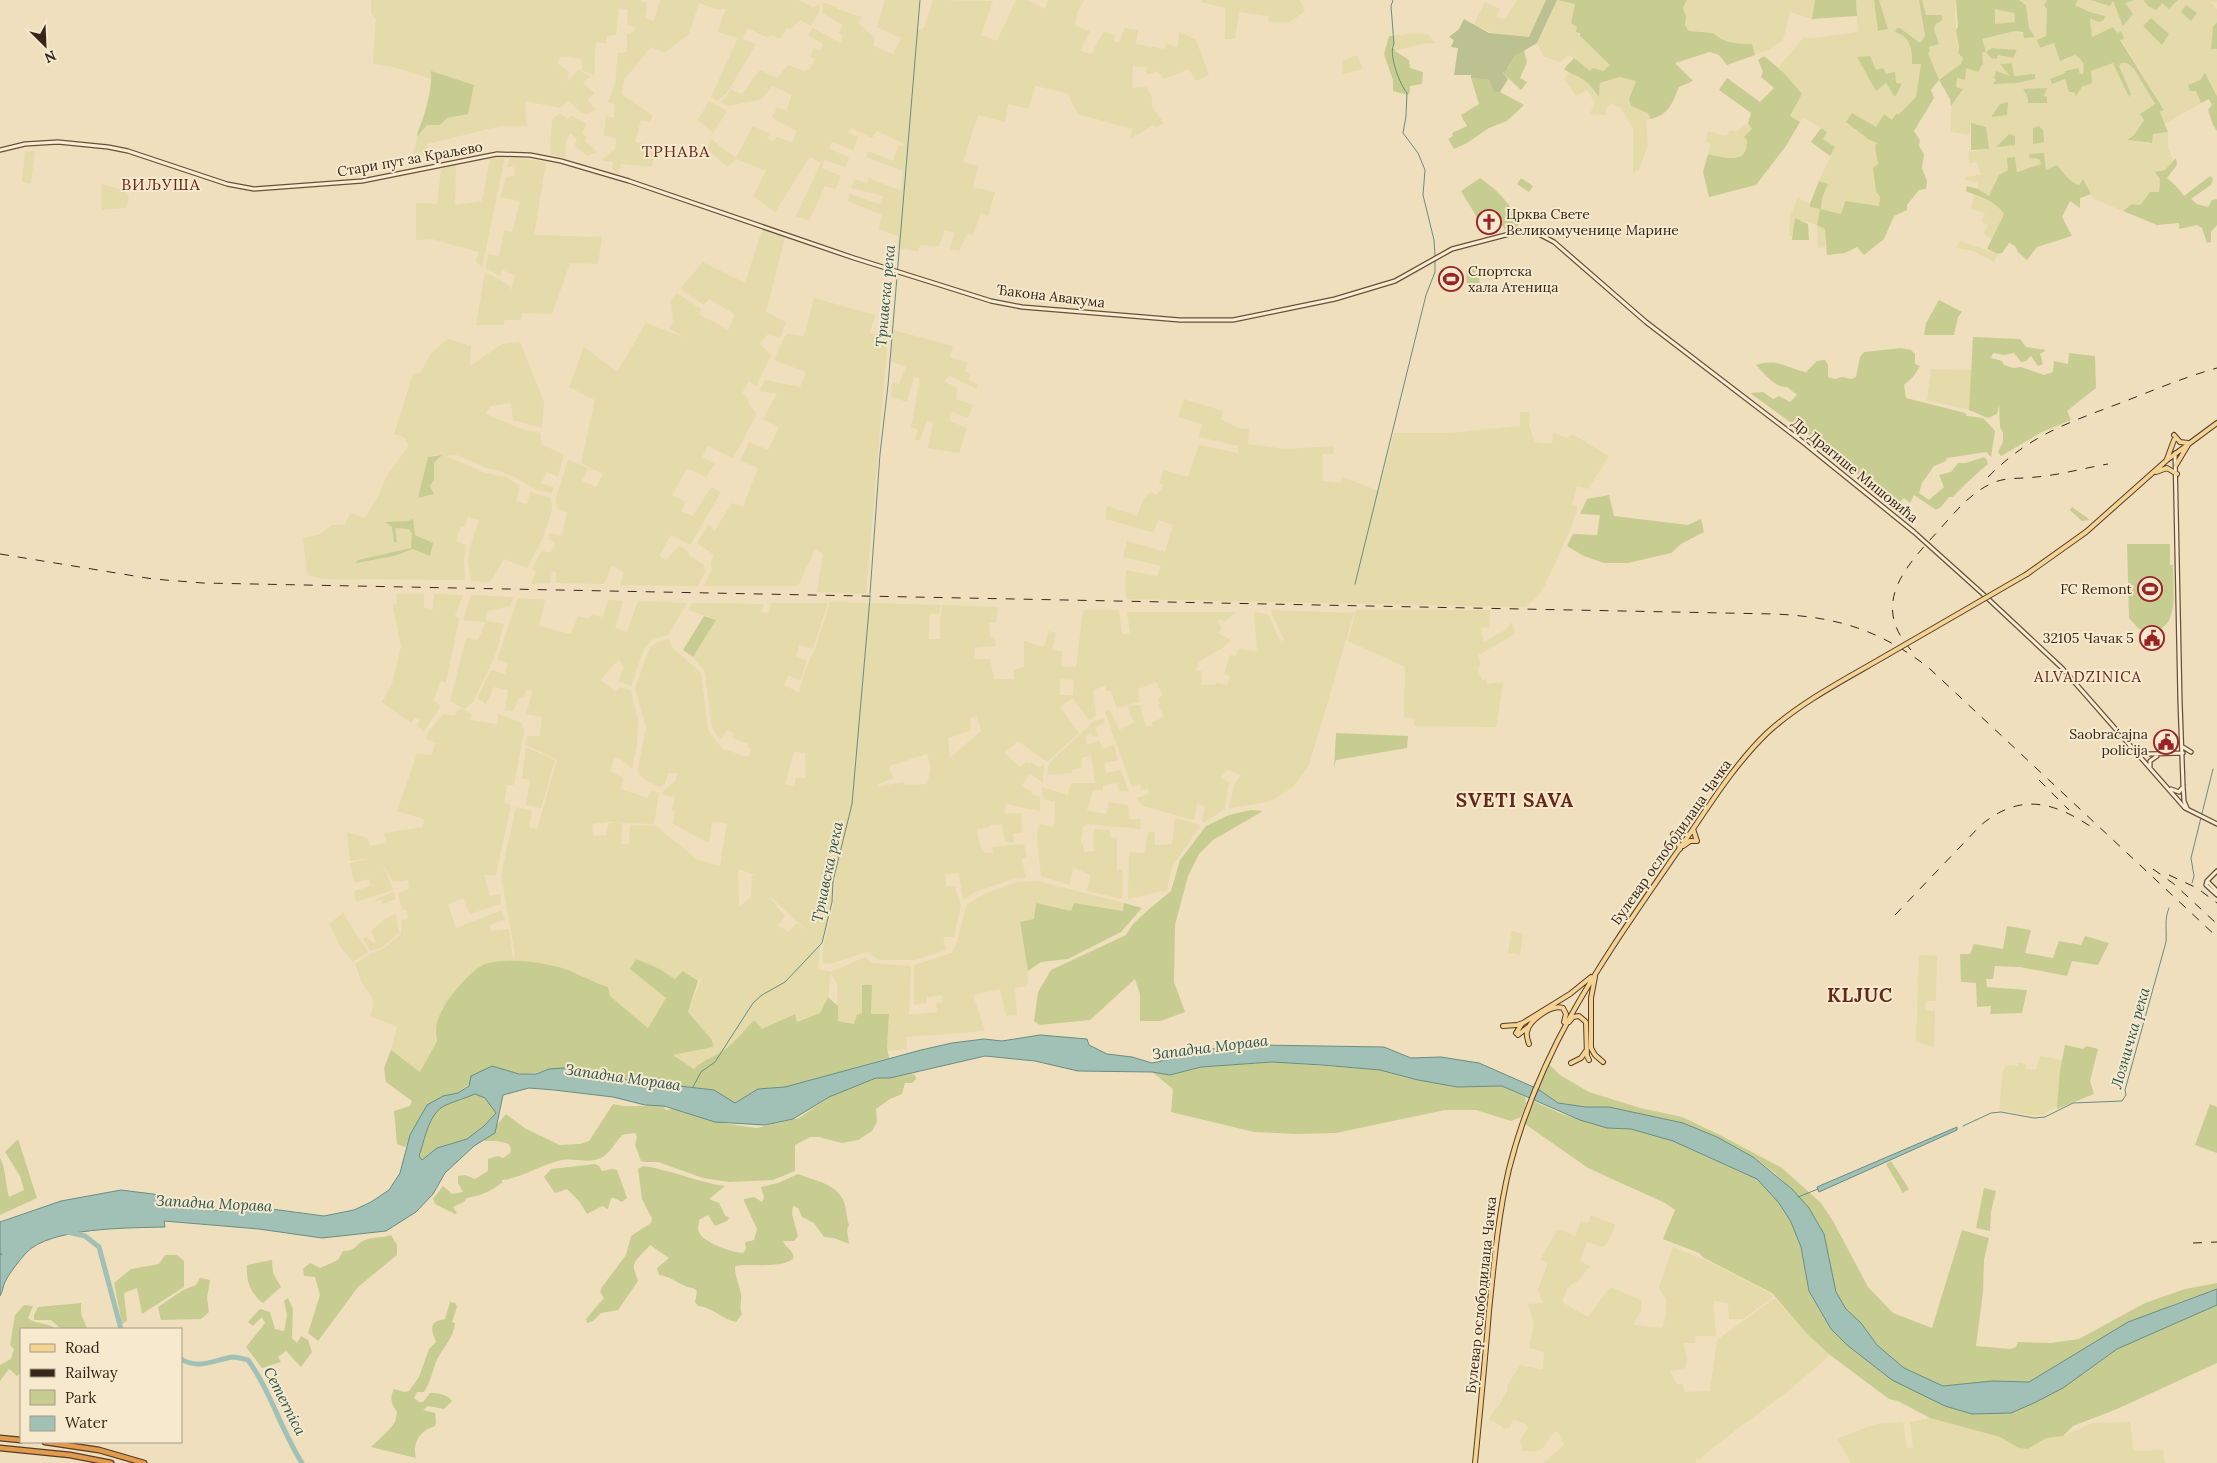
<svg xmlns="http://www.w3.org/2000/svg" width="2217" height="1463" font-family="Lora,serif">
	<style>
		.farmland { fill: #e5daaa; fill-rule: evenodd }
		.green { fill: #c7cd91; fill-rule: evenodd }
		.cemetery { fill: #bcc191 }
		.water { fill: #a1c0b6; stroke: #688e83; fill-rule: evenodd }
		.lines { fill: none; stroke-linecap: round; stroke-linejoin: round }
		.stream { stroke: #688e83; stroke-width: 1 }
		.river { stroke: #a1c0b6; stroke-width: 5 }
		.secondary-casing { stroke: #695039; stroke-width: 5.5 }
		.primary-casing { stroke: #543d2b; stroke-width: 6 }
		.motorway-casing { stroke: #543d2b; stroke-width: 7 }
		.secondary { stroke: #faecd0; stroke-width: 3 }
		.primary { stroke: #f4d393; stroke-width: 4 }
		.motorway { stroke: #e29b4a; stroke-width: 4.5 }
		.rail { stroke: #36271b; stroke-width: 1; stroke-dasharray: 9 9; stroke-linecap: butt }
		.primary-bridge-casing { stroke: #543d2b; stroke-width: 6; stroke-linecap: butt }
		.primary-bridge { stroke: #f4d393; stroke-width: 4 }
		.labels { text-anchor: middle; dominant-baseline: central; stroke-width: 4; stroke-linejoin: round; paint-order: stroke }
		.street-label { font-size: 14px; fill: #36271b; stroke: #f6e9cd }
		.poi-label { font-size: 14px; fill: #36271b; stroke: #f6e9cd; text-anchor: end }
		.water-label { font-size: 15px; font-style: italic; fill: #2a5652; stroke: #f6e9cd }
		.neighbourhood-label { font-size: 15px; letter-spacing: 1px; fill: #642719; stroke: #f6e9cd }
		.quarter-label { font-size: 16px; letter-spacing: 1px; fill: #642719; stroke: #f6e9cd }
		.district-label { font-size: 19px; font-weight: bold; letter-spacing: 1px; fill: #642719; stroke: #f6e9cd }
	</style>
	<rect width="100%" height="100%" fill="#efdfbd"/>
	<!-- farmland -->
	<path class="farmland" d="M371,0h268l8,3 -2,15 9,3 6,-21h138l15,7 7,-3 -1,8 -8,14 -11,-6 -9,9 -4,-1 -7,11 -9,-4 -3,3 -20,-10 -6,11 14,5 -29,49 -10,8 -6,-4 27,-59 -21,-6 9,-23h-10l-17,-6 -10,31 -25,19 -13,-6 -27,33 -2,14 31,22 -3,6 -9,-2 -6,22 23,5 -7,20 -30,-3 -2,10 -7,-4 1,-8 -11,-2 13,-11 1,-10 -12,-4 2,-19 8,2 1,-13 -7,-3 7,-17 3,-32 9,-1v-18l8,-3 1,-4 -9,-2 1,-15 -9,-2 -3,27 -9,1 -1,8 -9,-2 -2,8v26l-13,-6 -1,-11 -20,-3 -4,7 12,9 -2,10 11,-12 12,6 -7,8 12,9 -8,7 9,9 -9,6 -6,-3 -12,-11 -9,7 -35,-7 2,25h-26l-74,18 -1,12h-13l4,-19 10,-12h13l-9,-54v8l-37,-12 -21,-3 3,-46 -5,-4z
		M885,0h34l-2,30 7,-2 9,-28 60,1 -12,34 16,6 19,-41h11l18,9 3,-9h36l-7,13 -2,13 15,5 -10,20 11,3 13,-23 11,5 -1,5 5,2 6,-15 13,2 -2,14 28,5 2,-5 12,3 1,-16 17,9 13,35 -13,6 -7,-12 -25,10 -6,-8 -12,4 1,-8 -14,-1 -1,22 14,-1 6,11v9l12,16 -7,4 -4,-2 -23,14 2,-10 -54,-15 -11,-21 -32,-7 -6,23 -21,-5 -3,18 -27,-7 -15,47 15,4 -5,21 22,5 -7,24 -7,-3 -8,22 -6,-1 -8,17 -9,-2 5,-16 -10,-3 -6,16 -19,-1 -2,6 -21,-3 1,-12 -19,-7 3,-14 -34,-14 1,-7 31,10 3,-8 -32,-8 4,-9 12,4 2,-5 32,13 2,-20 -37,-14 2,-6 25,10 5,-16 5,2 2,-3 -28,-13 -5,7 -21,-10 -3,5 10,4 -5,13 -21,-8 -3,6 20,10 -3,9 -22,-7 -2,8 19,8 -6,13 -10,-3 -16,35 -13,-5 25,-53 -11,-6 -35,55 -22,-16 13,-25 -29,-12 -10,8 -20,-18 4,-10 25,19 17,-32 17,8 -3,4 6,4 4,-5 15,5 5,-11 -25,-13 5,-11 9,4 6,-16 -20,-9 -10,13 -33,7 -8,-3 10,-13 11,4 18,-24 17,8 11,-13 15,6 7,-2 5,-10 -5,-3 4,-8 6,3 3,-7 -15,-9 5,-7 27,15 3,-6 -4,-5 4,-7 -21,-12 1,-11 14,5v2l25,8 -4,6 17,15 -2,8 20,8 8,-16 -24,-11z
		M1202,0h98l5,11 -15,11h-21l-1,-6 -29,-4 -4,27h-10v-31l-24,-6z
		M1517,0h29l-17,37 -33,-2 -22,-11 11,-22 15,7 -4,8 9,2z
		M1555,0h2l18,4 -4,18 6,5 3,9 30,29 -7,6 -10,-3 -3,3 -21,-16 -8,7 -17,-5 -7,-14 7,-12 12,-31z
		M1687,0h128l-3,19 -22,-7 -7,28 -13,9 -15,6 -3,-11h-16l-18,-6 -5,-5 -24,-2 -4,-6 1,-9 -3,-8z
		M1856,0h18l4,30 10,-1 -9,-29h40l6,36 -5,8 -20,-16h-3l-2,4 8,2 7,7 2,23h9v8l-5,25 -24,23 -8,-6 -8,14 -24,-15 3,17 23,13 -3,4 2,7 3,43 -1,9 -35,-5 -3,13 -11,-4 -5,19 1,18 -8,1 -1,-23 -16,-5 -7,16h-5l1,-19 8,-19 12,6v3l12,-9 6,-14 -9,-3 16,-34 -13,-9 -1,-10 -18,-11 -3,5 -10,-6 -3,-38 -9,-10 26,-31 10,1 44,-6zM1857,57l19,14 10,3 10,9 5,1 -15,-1 -20,-11z
		M1922,0h34l-1,18 3,34 5,6 -2,6 -22,16 -11,-27 7,-28 7,-10h-16z
		M2019,0h28l-3,5 3,4 -1,27 -5,12 14,-5 5,13 4,5 11,-6 7,4 2,7 -1,8 -3,1 -2,-7 -13,3v2l-15,6 2,4 13,-4 3,10 6,3 2,3 7,-8 9,-4 -1,-12 22,-9 16,34 -10,-30 2,-3h6l7,6 21,35 -15,10 4,5 -10,16 -7,5 22,4 3,-1 1,-9 15,-2v16l5,12 -13,19 -1,13 -14,5 -5,8 -8,-1 -9,7 -29,-12 -11,-19 -4,5 -16,-10 -17,-4 -2,-18 -15,1 4,5h6l3,5 -25,8 -2,-14 -6,13 -10,4 -10,21 -11,-7v-6l-12,-3 -1,-3 16,-2 -4,-13 -8,1 -1,-11 21,-3 -19,-26v12l-19,-3v-26l12,-17 -8,-2 2,-9 7,-5 2,-5 12,4 5,-8 -1,-12h3l-3,-13 33,-8 20,6 -6,-9 -3,-23zM1992,48l24,2h1l-4,8 -15,-3 -1,4 -11,-7zM2012,63l2,13 21,-2v5l-18,4 -23,1 10,-9 7,1 -11,-12zM2033,89l12,3 -1,4 -7,6 -9,1v-5l-5,-8z
		M2078,0h12l5,3 18,-3 3,11 11,-3 -2,-5 10,-3h8l6,7 13,-5 13,3 3,-5h39v2h-7l7,7v13l-4,5 -2,21 6,1v47l-4,-10 -8,-12 -6,6 -6,3 8,20 -36,21 -5,-12 4,-2 -4,-7 -43,-70 -15,-1 -10,6 -2,-21 5,2 10,-3 -15,-4 -15,-7zM2151,19l18,15 -8,9 -18,-17z
		M1995,9l19,4 1,10 -20,1z
		M1407,34h20l9,9 -15,1 -26,7 -4,-3 3,-4 -1,-8z
		M1357,55l6,14 -20,5 -1,-13z
		M1569,73l17,9 13,15 1,-13 20,-7 17,4 14,38 -5,1 2,25 -9,25 -6,3v-45l-13,-21 -10,-4 -5,7 2,5 -17,-1 5,-11 -8,-13 -11,6 -12,-17z
		M709,101l18,10 -14,22 -15,-13z
		M560,114l8,5 3,-4 15,9 -4,10 5,3 -2,4 12,11 -10,4 -12,-10 2,-8 -7,-4 -4,7 -1,17 -15,-4 2,-35z
		M1748,123l5,6 -9,8 3,3v5l-1,6 -6,6 -10,3 -22,-6 2,-10 -4,-2 2,-11 18,5 4,-6 6,2z
		M25,151h10l-4,33 -9,-2z
		M505,156l-23,112 -6,-7 3,-9 -47,-13 -16,1v-37l21,1 4,-35 15,-5 -1,41 27,-4 8,-42z
		M510,157l36,5 -12,73 68,2 -4,27 -28,-1 -18,51 -29,-1 -2,7h-16l-2,5h-27l9,-53 26,14 -2,12 6,-23 -13,-5 -2,6 -14,-8 2,-14 11,2 5,-25 8,1 8,-31 -20,-4 6,-19 9,-3 -1,-8h-7z
		M102,184l23,7 4,6 -3,11 -24,2z
		M1974,195l16,7 11,7 3,5 -12,25 -9,-5 5,-9 -6,-3 3,-9 -14,-4z
		M762,230l23,7 -19,75 20,10 -6,16 -12,-4 -8,10 11,11 -15,31 -7,-5 -7,12 6,5 1,7 8,9 -24,44 -25,-12 -6,11 13,7 -9,13 -19,-9 -15,27 13,7 -4,9 12,5 18,-29 10,5 -31,53 -19,-10 -12,21 7,4 13,-14 8,4 3,6 13,8 3,7 -9,15 -77,-1 4,-13 -12,-6 -8,18 -48,-1v-11l-4,-1 -2,12 -19,1 5,-13 -4,-2 10,-18 8,2 6,-10 -8,-4 2,-6 12,3 5,-23 -10,-5 -1,-11 12,-37 20,8 -6,13 14,6 7,-13 -22,-11 14,-63 -26,-13 15,-40 33,25 29,-49 39,15 -16,-10 4,-6 -2,-22 6,-7 24,16 -2,5 29,16 7,-16 -26,-15 -5,6 -24,-16 23,-27 42,21z
		M1960,241l38,13 -4,8 -21,-11 -17,-3z
		M814,298l61,17 -5,18 18,3 -22,258 -49,-2 6,-38 -8,-5 -17,37h-94l8,-17 -1,-6 3,-8 -17,-12 11,-19 7,6 17,-27 11,4 15,-39 4,1 -22,-8 9,-19 19,8 11,-23 -16,-8 14,-25 -17,-3 5,-11 35,7 6,-15 -32,-12 12,-26 18,2z
		M893,330l60,16 -3,11 18,6 -4,8 6,3 -2,6 10,4 -1,5 -28,-13 -5,5 13,7 -1,11 17,6 -5,13 -16,-6 -3,9 18,7 -8,25 -31,-5 5,-25 -6,-3 -7,20h-5l3,-10 -7,-3 9,-48 -6,-2 -7,25 -16,-5 1,-15 7,2 7,-17 -15,-6z
		M448,339l23,7 -1,20 32,-22 18,-2 24,60 -2,26 -29,-8 -2,-17 -21,3 -4,8 35,15 20,4v11l23,11 -6,22 -11,-5 -6,11 13,5 -3,5 -16,-4 -21,-12 -17,-7 -8,-1 -32,-14 -12,1 41,17 20,4 14,9 -4,15 11,3 3,-12 21,6 1,12 -9,28 -16,30 -23,-9 -14,23 -19,-1 -3,-19 2,-15 9,-27 -11,-3 -3,10 -4,-1 -5,15 10,4 -2,16 1,19 -142,-1 -16,-4 -4,-37 16,-3 13,-10h13l5,-12 15,5 13,-21 8,-20 22,-30v-3l-4,-7 -10,-3 19,-60 7,-1 12,-21zM434,455l8,1 -8,7v17l-4,6 4,8 -15,4 9,-41z
		M1931,369l41,1 -3,40 -42,-10z
		M1184,399l39,12 -2,8 17,9 11,1 -1,15 38,5 47,-3 1,8h-12v27l18,2 2,-6 37,14 15,-58h56l70,-7v-14h4l6,1 -1,13 6,16 17,2 1,-11 15,5 4,-4 37,22 -21,33 -11,-3 -5,19 6,2 -7,21 -26,57 -7,11 -12,11 -400,-8v-29l31,6 4,-10 -38,-9 4,-16 38,11 8,-27 -15,-5 -4,12h-3l-45,-13 1,-13 30,10 6,-16 7,-8 7,3 7,-10 -5,-2 5,-13 24,7 11,-32 39,8v-7l-39,-9 3,-13 -24,-7z
		M396,594h28v14l9,1 1,-15 29,1 -8,20 4,4 -13,63 -5,-1 -8,20 8,5 -17,25 -7,-5 3,-6 -5,-2 -4,5 -29,-21 10,-18 9,-37 -8,-42 4,-1z
		M471,595l43,2 -4,9 -23,5 -1,10 18,3 -8,29 -23,49 -9,8 8,4 -2,6 28,4v-10l24,9 2,8 -10,54h-7l-3,18 7,2 -15,70h-12l6,21 10,-2 1,10 -31,10 -7,-16 -15,7 8,23 46,-18 3,10 -15,5 1,6 18,-2 4,30 2,-5 -14,-79 15,-68 16,4 -3,16 8,2 20,-69 -31,-15 1,-9h13l2,-19 -16,-3 7,-23 -7,-1 -3,8h-4l-6,13 -8,-1 3,-20 -14,-3 -8,17 -9,-6 14,-28 14,4 3,-11 -11,-4 21,-61 27,2 -6,26 32,8 7,-18 10,3 4,-4 11,2 5,-17 15,1 -8,27 12,4 11,-31 49,2 -19,32 -16,5 -8,9 -13,37 -13,-5 6,-13 -5,-9 -19,21 16,12 4,-5 11,4 7,29 -1,25 -5,23 -13,-10 -5,-1 -3,14 12,7 -2,11 26,9 5,-7 7,2 -5,31 -32,-1 -1,21h8l1,-19 26,1 42,34 22,6 7,-43 -15,-1 -3,21 -36,-19 2,-12 -3,-3 3,-12 -12,-2v-4l13,-11 1,-7h-9l-3,11 -5,3 -15,-7 -6,-5 -1,-6 8,-42 -11,-39 14,-38 6,-7 14,-4 3,8 29,26 7,56 3,6 12,14 25,8 3,-8 -3,-2 1,-3 -17,-6 1,-5 -6,-3 -7,10 -8,-12 -7,-54 -2,-5 -10,-12 23,-38 -28,-9 4,-7 72,1 -2,8 6,1 3,-10h57l-15,46 -14,-4 -3,12 11,4 -7,20 -11,-6 -5,10 15,8 4,-17 12,-28 15,-46 111,3 -2,9h-10v25h11v-15l2,-19 56,2 -2,15 -7,1 1,14 5,1 1,8 -21,2 -1,11h16l4,20h20v-9l10,-3v-26l20,6 5,-16 7,2 -4,17 10,1 -1,15 15,1 7,-57h36l3,24 8,-1 -3,-21h108l-10,10 -5,-3 -3,3 5,6 -4,5 13,7 -7,7 -24,14 -4,8 1,2h5l-1,14h14l1,-2 11,2 3,-9 -6,-2 6,-19 6,1 2,-7 19,2 -3,-39 14,2 12,27 4,-1 -14,-30 84,3 -45,152 -16,22 -18,12 -13,4 -33,5 5,-23 7,-10 -14,-5 -7,8 9,4 -4,27 -20,13h-3l3,-16 -8,-3 -3,17 -51,-14 -7,-8 13,-4 -1,-6 -6,2 -2,-6 -8,3 -27,-75 5,-2 9,20 15,-8 -7,-16 13,-1 6,22 7,-2 -1,-3 12,-5 -6,-12 2,-2 -2,-5 5,-3 -7,-13 -18,7 1,13 -22,6 -6,-17h-4l-2,-5 -12,4 3,26 -7,4 -16,-22 -13,9 19,26 -32,29 -29,-21 -14,12 16,14 6,-5 3,2 2,-2 8,6 5,-4 -1,18 -13,-8 -9,12 11,6 -1,2 9,3v14l-35,-7 -1,10 17,-1 1,20h-9l1,9h-9l-3,-18 -12,1 -1,2 -12,2 2,14 6,10h8l-1,-6 32,-3 3,13 -5,2 4,19h-11l-40,14 -12,8 -4,-27 -14,1 1,12h9l6,20 -7,31h-11l3,13 -31,10h-36l-12,-8 -37,12 -7,-1v-15l10,-41 2,-34 -3,29 -12,46 -2,21 13,3 34,-15 7,6 39,3 -2,49 28,-3 -1,-9 7,-1 -1,-7 -15,2v6l-13,2v-40l38,-12 4,-9 11,-40 19,-11 31,-11 21,-1 86,22 -1,8 -49,-8 -3,8 -51,12 8,48 -1,15 -12,2 2,27 -11,1 -6,-27 -27,6 12,36 -79,6 1,12 -20,2 2,-37h-18l-9,-29v28l-8,11 -16,-3 -1,-37 -6,-11 -3,24 -8,16 -23,9 -3,-8 -32,15 -8,-9 -32,36 -22,6 -6,7 -22,-14 19,-3 20,-12 -23,-28 15,-37 -5,6 -15,-10 -8,8 -17,-11 -22,-9 -6,10 36,29 -18,30 -38,-32 -2,-9 -14,-4 -13,-8 -62,-13 -31,1 -21,16 -26,30 -6,23 1,12 -16,28 -29,-22 6,-23 -27,-11 3,-8 -1,-11 -11,-16 -6,-17 16,-11 12,-4 18,-15 1,-14 6,-1 -1,-9h-5l-4,-17 11,-4 -1,-9 -15,2 -11,-19 11,27 -37,12 -2,-11 23,-7 -6,1 -2,-6 -15,4 -4,-20 27,-6 -27,4 -3,-29 21,6 2,8 17,-3 -3,-10 39,-6 1,-8 -27,-8 20,-57 14,1 5,-12 -9,-4v-5l16,-20 11,2 4,-6 6,-1 -14,-8 16,-63 12,2 8,-18 -23,-2zM1060,679l14,1 -1,15h-13zM977,716l4,15 -31,27 -2,-20 23,-8 -1,-12zM794,752l11,1 1,25h-11v8l-10,-1zM927,754l4,14 -4,16 -22,1 -2,-3 -26,5v-2l16,-7 -4,-12zM609,822l13,1h-13l-3,12 -13,1 -1,-12zM738,869l18,6h-4l-1,22 -12,10zM770,896l10,10 31,28 -14,-11 -8,9 -11,-6 7,-10 -15,-18 -4,8z
		M1356,610h134l-1,17 -9,1 4,14 23,-13 5,-7 3,12 -37,21 3,10 -4,3 5,12 4,-1 2,5 15,-2 -7,45 -82,-1 1,-7 -11,-2 1,-50 -57,-26z
		M1103,719l2,3 -10,5 3,9 -5,1 -3,-5 -5,6 2,7 12,-5 4,9 11,-4 4,15 -14,3 2,10 15,-3 8,22 -10,-1 -2,-8 -14,2v5h-10l-6,21 19,3 3,-12 19,3 1,14h12l-1,10 -53,-5 -4,3 -2,15 2,2 1,8 10,-1v-22l16,1v7l7,1v32h5v29l-35,-8 3,-16 -17,-8 -3,18 -29,-9 -4,-38 2,-14 15,3 1,-12v-13l-12,-3 -1,-12 26,8 3,-12h24l-4,-28 -10,3 1,9 -10,3v3l-25,2 2,-12 45,-42z
		M526,747l29,13 -14,48 -15,-3 4,-25 -8,-2z
		M1175,818l26,7 -29,42 -5,23 -39,9 1,-47 16,1 3,-21h7v13l17,-1z
		M394,892l1,7 -13,5 -1,-4 -4,1 -1,-2z
		M343,913l25,39 -15,10 -13,-16 -11,-22z
		M396,914l3,19 -18,15 -11,3 -7,-13 4,-1 7,6 2,-1 -5,-11 15,-13z
		M1512,931l11,3 -3,21 -12,-2z
		M1919,955l18,1 -1,45h-10l-1,9 10,1 -1,36 -18,-5z
		M2040,1056l21,4 -3,46 -15,9h-13l-31,-5 4,-39 3,-6 11,1 2,-3 7,1v5h10z
		M1591,1215l24,10 -5,14 -7,8 -16,-5 -7,19 10,5 -11,14 -11,7 -6,15 26,15 22,-30 31,13v11l-8,14 30,3 3,-15v-15l-4,-4 -3,-7 14,-40 32,13 66,34 2,3 -30,22h-14l-1,-16 -15,-2 3,35h-20l-1,7h-11l3,16 -2,10 -15,2 7,13h6l1,8 26,-1 7,-51 58,-42 32,36 23,21 -43,37 -75,56 -14,13v-7l-2,9h-153l21,-18 -6,-13h-4l-12,17 -5,2h-14l-3,-11 8,-12 -3,-4 -12,-5 -3,8 -6,2 -2,-3 -13,-6 6,-12 2,1 10,-18v-5l13,-21 23,5 1,-18 -15,-4 5,-24 -6,-20 15,-1 -5,-13 10,-28 -8,-2 17,-30h4l14,6 6,-15 7,2z
		M1930,1418l70,19 19,11 9,1 18,-11 17,-2 29,-13 38,-1 3,29 30,-1 2,13h-314l-14,-24 30,-12 15,-4 21,-1 4,26h6l-3,-26z"/>
	<!-- green -->
	<path class="green" d="M1557,0h130l-4,8 3,8 -1,9 4,6 24,2c10,10 25,11 39,11l3,11 -28,10 -8,-10 -9,-3 -35,11 18,18 -14,6c-7,16 -9,27 -28,32l-3,-6 -17,-7 -2,-7 7,-18 -16,-4 -20,6 -1,14c-5,-6 -10,-14 -17,-18 -6,-4 -12,-5 -18,-10l10,-11 16,13 3,-3 10,3 7,-6 -30,-29v-3l-4,-1 1,-5 -6,-4 4,-19z
		M1815,0h41l1,16 -45,3z
		M1874,0h5l9,29 -10,2z
		M1919,0h3l4,15h16v5l-7,5 -1,4 5,15 -10,3 1,5 -2,1 11,27 22,-16 2,-6 -5,-5 1,-5 -3,-18 2,-3 -2,-27h63l7,5 3,23 6,9 -11,1 -1,-6 -8,-1 -33,8 4,13 6,-4 25,2 -4,8 -15,-3 -1,4 -6,-1 -5,-6h-4l1,12 -5,8 -12,-4 -1,12 -8,-2 -1,9 7,2 -12,17 -1,-7 -11,-19 -8,10 3,8 -20,33 6,9 -1,6 5,8 -2,14 5,13 -1,8 -7,1 -12,15v5l-13,6 -10,23 -20,16 -7,-8 -12,6 -18,2 -2,-26 -8,-4 3,-16 -10,-2v-3l9,-23 9,3 -6,14 -1,11 20,5 4,-13 34,5 1,-9 -4,-6 -3,-23 5,-4 -3,-17 2,-4 -9,-4 -22,-17 6,-9 24,14 8,-13 8,6 4,-6h3l17,-17 5,-33h-9c0,-15 -1,-27 -17,-32l2,-4h3l20,15 5,-7zM1995,9l19,4 1,9 -20,2z
		M2047,0h31l-3,5 15,7 15,4 -2,5 -5,1 -8,-4 2,19 21,-10 4,6 4,-2 3,8 -4,1 44,70 -4,2 8,20 -15,2 -1,9 -25,-3 7,-5 10,-15 -4,-6 15,-10 -21,-35 -7,-6h-6l-2,3 12,28 -2,3 -16,-34 -22,8 1,12 -10,4 -6,9 -2,-4h-5l-4,-13 -13,5 -2,-5 15,-6v-2l13,-3 2,6h3c2,-10 0,-14 -8,-19l-15,6 -6,-18 -14,5 -3,-8 9,-4 1,-27 -3,-4z
		M2090,0h45l-10,3 8,11 -10,12 -10,-25 -3,5z
		M2143,0h35l-9,9 -7,-6 -5,7 -8,-3z
		M2186,5l11,8 -6,8 -10,-9z
		M2151,18l18,16 -7,11 -19,-19z
		M2217,22v27h-6l2,-22z
		M1389,36h4l1,8 -3,4h3l1,3 14,9 1,8 13,4 -1,12 -12,2v6l-2,3 -15,-4v-11l-9,-26z
		M1524,50l3,12 -7,16 7,4 -6,8 -18,-17 5,-3 -1,-2 8,-12z
		M1764,56l20,17 18,21 -12,22 10,6 -14,24 -30,39 -47,12 -6,-25 5,-18c17,4 40,12 39,-14l-3,-3 8,-8 -4,-6 3,-10 -32,-23 8,-12 33,24 14,-14 -13,-11 2,-5 -5,-12z
		M1870,56l6,14 7,-2 3,6 9,-2 1,11 6,1 -7,13 -9,-14 -10,8 -19,-34z
		M2012,63l2,13 21,-2v5l-18,4 -24,1 3,-4 -2,-2 2,-7 14,5 -10,-12z
		M431,71l43,14 -6,29 -21,4 -7,7h-13l-10,12c1,-8 4,-12 6,-19 5,-15 9,-32 8,-47z
		M2205,73l12,23v35l-4,-6 -5,-15 4,-5 -3,-6 -8,4 -5,-12h-6l-2,-6 12,-5z
		M1471,78l18,2 5,13 6,-1 24,13 -17,16 -18,7 -22,15 -13,6 -6,-10 5,-3 -1,-3 15,-7 -6,-11 18,-11z
		M2047,88l-3,8 3,1v6h-19v-5l-5,-9z
		M2008,102l-1,13 -16,2 9,-13z
		M1971,123l15,4 3,22 -18,1z
		M2039,126l4,4 1,12 -11,2v-16z
		M1821,128l6,4 -4,7 12,8 -5,9 -19,-14z
		M2009,134l6,2v9l-19,2z
		M2044,153l2,17 11,-5c8,9 10,15 22,20l4,-6 8,15 -11,4v10l-10,-7 -8,16 10,19 -35,11 -10,13 -9,-8 -3,-6 -6,-3 -7,10 -4,1 -11,-5 17,-35c-8,-13 -25,-17 -38,-23l1,-5 11,3 11,7 10,-21 9,-5 -1,-12 8,-1 2,15 24,-8 -2,-5 -9,-1 -1,-4z
		M2176,158l1,7 -10,13 9,8 8,10 26,-20 3,3 -2,6 -20,14 6,5 11,3 4,-7 5,-1v26l-6,7v10l-4,1 -5,-15 -5,-3 -18,4v-6l-22,2 -34,-14 9,-7 8,1 10,-13h9l1,-13 -5,-7 10,-2z
		M1480,178c19,14 33,26 39,50l-12,4 -7,-9 -5,-12 -17,8 -17,-28z
		M1521,178l12,8 -4,6 -12,-8z
		M1795,218l13,6 1,16h-17z
		M1478,269l2,17 -13,1 -1,-17z
		M1939,300l23,12 -4,5 -4,18h-30l2,-12z
		M1973,337l47,2 6,8 20,3 -6,4 3,10 -5,2 -7,-10 -5,5 -5,1 -7,-9 -10,2 -11,-2 -2,5 11,3 2,4 10,3 7,-1 23,8 9,-3 1,-11 14,3 1,-11 26,3 1,32 -29,23 4,9 -29,12 -41,24 -3,-4 5,-10v-9l-3,-6 -1,-22 -2,9 -9,4 -19,-8z
		M1901,348l10,2 4,4v10l5,2 -7,11 -9,8 2,13 59,15 2,3 16,2 12,13 -4,26 -5,-5 -39,6 -1,3 -12,5 -12,17 -3,10 10,7 15,-13 -5,-12 12,-3 7,-9h8l18,-6 3,3 1,4c-13,11 -24,21 -35,33h-4l-8,10 -5,3 -22,-15 -4,8 -6,-5 -8,7 -86,-68 -6,-10 -3,3 -51,-37 13,-1 10,7 6,-3 11,6 7,-7 -10,-8c-13,0 -23,-13 -31,-22 22,-7 30,3 50,7l11,-11 8,-1 3,5v12l7,2 7,-2 9,2 5,-2 4,-20 4,-5z
		M442,455l-8,8v17l-4,6 4,8 -16,4 10,-41z
		M1609,495l5,21 74,9 13,-6 3,13 -23,12 -10,9 -43,10h-24l-20,-7 -17,-10 6,-12 24,1 3,-20 -20,-1 7,-15z
		M2072,507l18,13 -8,1 -12,-11z
		M413,519l2,16 18,8 -3,13 -17,-7 -19,7 -38,7 2,-3 53,-12 1,-15 -3,-4 -14,-1 2,14h-3l-2,-15 -7,-5 23,-1z
		M2127,544h43v21h3c0,28 9,75 -34,64l-10,-11z
		M704,616l12,4 -23,37 -10,-7z
		M1336,733l72,3 -1,12 -71,12 -2,8z
		M1251,810l12,1 -50,29 -14,14 -11,22 -13,49 -1,57 11,30 -24,9h-21v-27l-5,-15 -45,41 -50,5 -6,-4 4,-29 13,-22 75,-35 7,-11 15,-14 23,-19 9,-31 26,-34 23,-11z
		M1036,903l35,8 3,-8 49,8 1,-8 18,5 -21,24 -53,27 -27,3 -13,9 -8,-49 14,-3z
		M2007,926l24,4 -6,23 28,5 6,-17 22,4 4,-9 24,7 -11,22 -26,-4 -5,15 -47,-9 -25,-1 -2,13h-7l1,8 40,3 -5,23 -32,1 1,-8 -14,1 -1,-24 -15,-1 -1,-28h10l4,-10 29,5z
		M636,959l22,9 17,11 8,-8 15,10 -10,31 24,28 1,7 -40,8 21,14c9,-10 22,-12 33,-21 10,-8 18,-19 27,-28l8,9 33,-15 2,8 23,-9 8,-16 10,9v15l16,3 3,-9 5,-2v-28h10l-1,29h18l-2,34 2,10 -104,29 -27,2 -23,14 -21,-13 -165,-21c-20,8 -37,5 -57,-3l-34,27 -15,3 -16,9 -22,42 -8,-3 -3,-33 16,-5 2,-5 -26,-19 -2,-14 7,-18 29,22 17,-31c-4,-18 4,-32 15,-46 8,-10 23,-29 37,-32 22,-5 52,-1 73,5 16,5 30,14 46,19l2,9 38,32 18,-30 -36,-29z
		M2065,1045l18,4 4,-3 11,3 -8,32 4,13 -37,15 3,-39z
		M1272,1062l108,8 38,10 38,7 46,-1 23,11 1,6 -5,14 -10,4 -35,-11h-31l-109,23 -39,1 -43,-2 -83,-20 2,-23 -21,-17 18,3 31,-8z
		M1549,1064l11,11 29,17 51,16 42,9 40,19 60,32 39,35 12,18 35,66 25,26 39,15 30,-98 27,8 -5,22 -1,32 -7,54 34,3 6,-2 2,-5 33,1 28,-4 66,-36 40,-14 32,-6v6l-43,15 -145,78 -37,-1 -49,5 -39,-18 -27,-23 -16,-22 -15,-14 -10,-17 -12,-58 -15,-26 -34,-35 -22,-16 -36,-20 -34,-14 -74,-16h-23l-28,-4 -20,-14z
		M911,1074l4,1 1,4 -4,4h-7l-3,11 -12,5 -14,10 1,13 -5,9 -14,9 -16,3 -23,-6h-9l-15,8v26l-22,9 -44,2 -26,-4 -45,-16h-13l-4,-1 -6,-16 2,-8 -2,-4 -13,2c-7,8 -12,18 -21,23 -12,6 -27,0 -39,2 -21,4 -39,18 -60,20v3c-11,8 -22,13 -35,15l-3,4 -11,5 4,6 -2,1 -20,-10 -2,-5 10,-13 9,8 11,-2 -5,-9v-7l7,-1 10,4 13,-8v-12l10,-3 5,2 7,-5 1,-3 -2,-6 -12,-3h-13l22,-27 20,15 34,16 20,-1 9,-3 24,-37 11,2h39l3,4 7,-1 42,13 42,6 42,-10 30,-21 47,-19h14z
		M475,1094l10,4 11,15 -12,13 -17,13 -30,9 -15,12 -3,-4c6,-16 9,-43 27,-51 9,-4 20,-7 29,-11z
		M1533,1101l29,13 45,14 24,1 42,12 84,38 22,24 12,19 10,25 8,44 22,38 114,77 118,-18 54,-39 100,-44v58l-100,46 -44,17 -10,10 -17,2 -18,11 -9,-1 -19,-11 -70,-19 -32,-17 -9,-2 -59,-44 -23,-21 -35,-41 -68,-35 -5,-5 -36,-14 12,-29 -10,-7 -77,-35 -63,-44z
		M2210,1104l7,3v46l-22,-8z
		M18,1139l19,59 -37,17v-57c5,7 6,28 9,39l15,-7 -4,-14 -15,-24z
		M1891,1161l18,28 -6,4 -17,-29z
		M595,1164l4,2 3,5 10,-2 5,1 10,28 -5,4 -8,-4h-3l-3,11 -6,-3 -15,8 -8,-13 -12,-12 -12,4 -11,-16 7,-8z
		M643,1166c29,4 53,16 82,20l-16,13 10,4 6,12 4,3 -2,3 -12,5 -7,-11 -9,5c0,4 -2,9 0,12 3,10 34,21 44,21l3,-4 -1,-7 9,-2 3,-11 -13,-28v-2l10,-2 8,5 2,-5 -3,-10 17,-4 20,-9c15,6 40,10 46,28 3,8 2,15 5,23l-2,5 2,14 -15,-6 -10,-1 -10,-14 -12,-6 -4,-9 -5,-2 -1,8 6,22 -4,5h-11c2,7 12,9 10,18 -14,10 -40,4 -58,7 0,12 4,17 6,28 1,7 -2,13 1,20l-6,8c-14,-3 -24,-15 -38,-16l-3,-4 2,-11 -4,-3c-12,-1 -19,-11 -34,-13l-2,-7 12,-10 -19,-13c-5,7 -18,15 -16,24 1,4 3,8 4,12l-20,29 -17,3 -8,8 -6,2 -1,-4 18,-21 -4,-6 2,-5 24,-32 5,-19 20,-13 1,-4 -10,-20 -4,-30z
		M1984,1188l12,3 -5,21 -1,19 -14,-3z
		M391,1235l6,10v10l-39,32 -40,54 -10,-8 12,-38 -5,-18 -11,-1 -1,-7 7,-6 10,5 18,-8 5,-9c14,0 12,-7 22,-11 8,-3 17,-2 26,-5z
		M165,1255h12l7,6v26l-42,27 -5,-26 -13,5 3,28 -5,3 -8,-41 17,-14 28,-5z
		M272,1260l1,13 8,14 -18,16c-13,-10 -17,-22 -16,-38z
		M200,1278l10,2 -3,18 2,14 -8,7 -40,1 -3,-13 25,-17 13,-5z
		M288,1298l5,11 -1,29 5,5 4,-7 7,4 4,12 -11,15 -15,-16 -8,6 3,5 -19,6 -16,-21 19,-24 -3,-6 -9,9 -5,-4 12,-13 10,3 5,17 9,2 3,-16 -3,-14z
		M450,1302l5,1 2,4 -5,15 3,1c-1,15 -13,25 -19,39 -4,11 -6,21 -12,30h-7l-3,6 5,4h4l7,-9c9,0 17,1 22,8l-8,8 -16,-3 -5,4 12,3 1,9 -1,4c-15,5 -23,16 -19,32l-45,-11 18,-17 6,-8 2,-10c-5,-7 -8,-14 -3,-23l10,3 5,-1 10,-14 10,-28 7,-7c-2,-6 -8,-17 1,-21 3,-1 6,-1 8,-2z
		M81,1303v11l6,14 -2,1h-24l-10,-9h-17v-5l4,-8z
		M24,1305l9,1 -5,12c8,7 19,4 28,11h-35v44l-4,3 -8,-7 -9,12v-16l11,-6 3,-10 -4,-4 5,-30z"/>
	<!-- cemetery -->
	<path class="cemetery" d="M1546,0h11l-20,43 -22,13 -8,12 1,2 -5,3 5,6 -8,13 -6,1 -5,-13 -18,-2v-3h-17l4,-27 -7,-1 3,-7 -5,-3 10,-8 5,-10 25,14 40,4z"/>
	<!-- water -->
	<path class="water" d="M1040,1035l47,4 2,6 18,9 25,3 20,6 50,-11 9,-3 49,-4 124,2 27,11 30,-1 38,6 59,26 20,14 28,4h23l74,16 34,14 36,20 39,32 17,19 15,26 12,58 10,17 15,14 16,22 27,23 39,18 49,-5 37,1 99,-60 89,-33v16l-100,44 -54,39 -29,15 -23,10 -39,1 -27,-8 -53,-26 -45,-35 -16,-16 -22,-38 -8,-44 -10,-25 -12,-19 -22,-24 -84,-38 -42,-12 -24,-1 -27,-8 -78,-34 -45,1 -39,-7 -38,-10 -58,-5 -50,-3 -71,5 -31,8 -18,-3 -74,-1 -43,-10 -50,-5 -95,22h-14l-47,19 -36,22 -28,6 -50,-3 -51,-16 -19,-1 -32,-8 -59,-7 -25,-2 -26,7 -8,38 -21,13 -29,27 -12,21 -17,18 -30,19 -64,7 -63,-9 -95,-8 1,6c-35,1 -115,0 -139,26 -7,8 -16,19 -21,29 -2,4 -2,9 -5,14v-41l2,-1h-2v-32l61,-21 60,-11 40,5 1,11h26l33,5 16,-1 12,-4 75,10 30,-6 17,-8 18,-12 11,-17 10,-38 17,-30 16,-9 15,-3 11,-7 2,-10 21,-10 27,8h17l13,-5 15,-1 64,12 86,10 21,13 23,-14 27,-2 136,-37 31,-7 32,-4 18,2zM475,1094l10,4 11,15 -12,13 -17,13 -30,9 -15,12 -3,-4c6,-16 9,-43 27,-51 9,-4 20,-7 29,-11z
		M1957,1127v3l-138,62 -2,-5z"/>
	<g class="lines">
		<!-- stream -->
		<path class="stream" d="M1393,0l-2,6 3,38c-6,10 6,41 13,49l-1,23 -3,17 15,20 7,17 -2,25 11,45 1,16
			M1355,584l71,-289 9,-23v-12
			M870,594l10,-140 8,-69 32,-385
			M2192,883l2,-7 -3,-18 22,-89
			M693,1087l8,-15 14,-10 38,-59 9,-8 23,-13 37,-39 10,-41 1,-21 19,-77 18,-206
			M1963,1126l28,-13 10,-1 33,6 11,-1 28,-14 49,-2 4,-6 -1,-5 41,-148c1,-13 -2,-22 3,-34
			M1798,1197l20,-8"/>
		<!-- river -->
		<path class="river" d="M67,1232l18,4 14,11 22,82
			M181,1359c17,11 34,1 51,-2 5,0 11,2 16,3 23,32 33,70 54,103"/>
		<defs>
			<path id="secondary" d="M0,150l25,-6 33,-2 50,5 20,4 99,33 27,5 108,-8 135,-27 33,1 31,6 68,20 225,77 137,43 31,6 158,13h53l102,-21 60,-18 57,-32 65,-17h18l19,10 92,80 158,121 110,89 70,63 78,73 123,140 32,16
				M2175,453l5,248 3,84 1,16 3,7
				M2183,747l8,5
				M2134,751l16,3 33,-1
				M2150,768v-7l7,-5
				M2171,789l8,3 3,-4
				M2207,881l-1,4 11,10
				M2207,881l10,10
				M2207,881l10,-10"/>
			<path id="primary" d="M2174,435l6,7 8,1
				M2167,459l7,-19
				M2176,465l12,-20
				M2156,472l11,-4 10,6
				M2027,574l59,-42 81,-72 50,-37
				M1673,834l4,4 3,11
				M1683,846l7,-5h7l-4,-12
				M1595,977l-4,21v50l4,7 8,7
				M1569,1022l4,-5 6,-1 7,6 1,34 2,4
				M1503,1026l14,-1 6,-2 47,-29 21,-17
				M1516,1033l6,-9
				M1518,1035l10,-8
				M1529,1044c-1,-3 -3,-8 -2,-12 2,-12 25,-28 36,-24l3,6 -2,8
				M1571,1063l10,-5 5,-7
				M1475,1463c5,-51 10,-101 14,-152 5,-48 9,-95 20,-142 31,-123 96,-212 166,-314 30,-42 55,-86 92,-122 35,-32 79,-54 120,-78"/>
			<path id="motorway" d="M0,1438l21,2
				M45,1442l54,8 45,13
				M0,1448l70,7 41,8"/>
		</defs>
		<!-- secondary casing -->
		<use href="#secondary" class="secondary-casing"/>
		<!-- primary casing -->
		<use href="#primary" class="primary-casing"/>
		<!-- motorway casing -->
		<use href="#motorway" class="motorway-casing"/>
		<!-- secondary -->
		<use href="#secondary" class="secondary"/>
		<!-- primary -->
		<use href="#primary" class="primary"/>
		<!-- motorway -->
		<use href="#motorway" class="motorway"/>
		<!-- rail -->
		<path class="rail" d="M1988,477c43,-43 80,-54 135,-75 31,-12 62,-25 94,-34
			M0,554l153,25 50,4 1572,31c63,3 105,16 154,54l288,269
			M1911,650c-42,-47 -4,-85 29,-121 16,-18 32,-38 55,-47 13,-5 27,-3 41,-5 24,-2 48,-9 72,-13
			M2039,780l30,30
			M2153,869l21,15 43,40
			M2169,875l28,13 20,15
			M1895,915l86,-90c40,-33 73,-23 112,3
			M2193,1243l24,-1"/>
		<defs>
			<path id="primary-bridge" d="M1887,655l140,-81"/>
		</defs>
		<!-- primary-bridge casing -->
		<use href="#primary-bridge" class="primary-bridge-casing"/>
		<!-- primary-bridge -->
		<use href="#primary-bridge" class="primary-bridge"/>
	</g>
	<!-- icons -->
	<defs>
		<symbol id="church-ring" viewBox="-11 -11 22 22"><circle r="9.5" fill="#f6e9cd" stroke="#982428" stroke-width="1.5"/><path d="M-1.2-6h2.4v3.5h3.3v2.4h-3.3V6h-2.4V-.1h-3.3v-2.4h3.3Z" fill="#982428"/></symbol>
		<symbol id="stadium-ring" viewBox="-11 -11 22 22"><circle r="9.5" fill="#f6e9cd" stroke="#982428" stroke-width="1.5"/><path d="M0-5a6.5 5 0 1 0 0 10a6.5 5 0 1 0 0-10ZM-3.5-1.8h7v3.6h-7Z" fill="#982428"/></symbol>
		<symbol id="civic-ring" viewBox="-11 -11 22 22"><circle r="9.5" fill="#f6e9cd" stroke="#982428" stroke-width="1.5"/><path d="M-.6-6.5H3V-4.5H.6V-3L4-1V1h2V6H-6V1h2V-1L-.6-3ZM-1.2 2.5V6h2.4V2.5Z" fill="#982428"/></symbol>
	</defs>
	<g fill-rule="evenodd">
		<use href="#church-ring" x="1475" y="208" width="28" height="28"/>
		<use href="#stadium-ring" x="1437" y="265" width="28" height="28"/>
		<use href="#stadium-ring" x="2136" y="575" width="28" height="28"/>
		<use href="#civic-ring" x="2138" y="624" width="28" height="28"/>
		<use href="#civic-ring" x="2152" y="728" width="28" height="28"/>
	</g>
	<g class="labels">
		<!-- street labels -->
		<g class="street-label">
			<text transform="translate(410 159) rotate(-10)">Стари пут за Краљево</text>
			<text transform="translate(1051 296) rotate(7)">Ђакона Авакума</text>
			<text transform="translate(1855 470) rotate(39)">Др Драгише Мишовића</text>
			<text transform="translate(1671 842) rotate(-55)">Булевар ослободилаца Чачка</text>
			<text transform="translate(1481 1295) rotate(-84)">Булевар ослободилаца Чачка</text>
		</g>
		<!-- poi labels -->
		<g class="poi-label">
			<text x="1506" y="214" text-anchor="start">Црква Свете<tspan x="1506" dy="16">Великомученице Марине</tspan></text>
			<text x="1468" y="271" text-anchor="start">Спортска<tspan x="1468" dy="16">хала Атеница</tspan></text>
			<text x="2132" y="589">FC Remont</text>
			<text x="2134" y="638">32105 Чачак 5</text>
			<text x="2148" y="734">Saobraćajna<tspan x="2148" dy="16">policija</tspan></text>
		</g>
		<!-- water labels -->
		<g class="water-label">
			<text transform="translate(885 296) rotate(-85)">Трнавска река</text>
			<text transform="translate(827 872) rotate(-78)">Трнавска река</text>
			<text transform="translate(2130 1038) rotate(-74)">Лозничка река</text>
			<text transform="translate(1210 1047) rotate(-7)">Западна Морава</text>
			<text transform="translate(623 1077) rotate(8)">Западна Морава</text>
			<text transform="translate(214 1203) rotate(3)">Западна Морава</text>
			<text transform="translate(285 1401) rotate(63)">Cemernica</text>
		</g>
		<!-- neighbourhood labels -->
		<g class="neighbourhood-label">
			<text x="2088" y="676">ALVADZINICA</text>
		</g>
		<!-- quarter labels -->
		<g class="quarter-label">
			<text x="676" y="151">ТРНАВА</text>
			<text x="161" y="184">ВИЉУША</text>
		</g>
		<!-- district labels -->
		<g class="district-label">
			<text x="1515" y="800">SVETI SAVA</text>
			<text x="1860" y="995">KLJUC</text>
		</g>
	</g>
	<!-- legend -->
	<rect x="20" y="1328" width="162" height="115" fill="#f6e9cd" stroke="#a99b86"/>
	<rect x="30" y="1344" width="25" height="8" fill="#f4d393" stroke="#a99b86"/>
	<text x="65" y="1353" font-size="15" fill="#36271b">Road</text>
	<rect x="30" y="1369" width="25" height="8" fill="#36271b" stroke="#a99b86"/>
	<text x="65" y="1378" font-size="15" fill="#36271b">Railway</text>
	<rect x="30" y="1390" width="25" height="15" fill="#c7cd91" stroke="#a99b86"/>
	<text x="65" y="1403" font-size="15" fill="#36271b">Park</text>
	<rect x="30" y="1416" width="25" height="15" fill="#a1c0b6" stroke="#a99b86"/>
	<text x="65" y="1428" font-size="15" fill="#36271b">Water</text>
	<!-- north arrow -->
	<g transform="translate(45 45) rotate(156)" stroke="#f6e9cd" stroke-width="4" paint-order="stroke">
	<path d="M0-4L9 19L0 12L-9 19Z" fill="#36271b"/>
	<text y="-8" font-size="14" font-weight="bold" text-anchor="middle" fill="#36271b">N</text>
	</g>
</svg>
